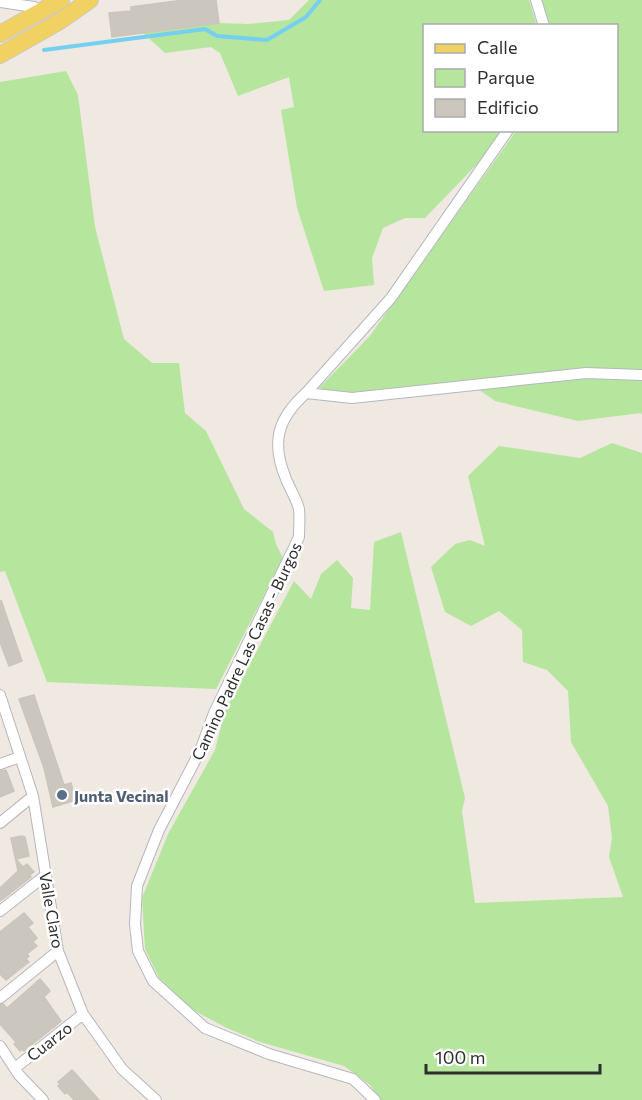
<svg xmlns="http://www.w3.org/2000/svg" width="642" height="1100" font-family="Commissioner,sans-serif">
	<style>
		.green { fill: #b6e59e }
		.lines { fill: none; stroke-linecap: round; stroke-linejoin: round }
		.stream { stroke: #75cff0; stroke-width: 4 }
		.building { fill: #cbc7bf; stroke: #cbc5ba; stroke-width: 1.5 }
		.street-casing { stroke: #b4b7c1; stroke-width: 12 }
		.primary-casing { stroke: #c9c9c9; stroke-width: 18 }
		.street { stroke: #fff; stroke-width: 10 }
		.primary { stroke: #f2d163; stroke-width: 16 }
		.service-dot { fill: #5c6f8a; stroke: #fff; stroke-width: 2 }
		.labels { text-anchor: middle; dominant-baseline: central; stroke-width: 5; stroke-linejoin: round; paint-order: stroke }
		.street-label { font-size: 16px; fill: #2e2e2e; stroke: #fff }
		.service-label { font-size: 16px; font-weight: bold; fill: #4e5e75; stroke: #fff; text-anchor: start }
	</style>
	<rect width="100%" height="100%" fill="#efe9e1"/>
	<!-- green -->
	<path class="green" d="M309,0h220l7,22 -4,4h-108v104l77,1 -21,30 -55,57h-20l-22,10 -11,30 2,27 -50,6 -27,-83 -16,-98 13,-3 -5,-30 -51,19 -18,-43 -9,-6 -46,6 -22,-20 76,-10 29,1 41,-4z
		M540,0h102v415l-1,-2 -63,8 -83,-20 -14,-10 -22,-9 -107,12 -33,-6 50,-51 147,-206 100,-1v-104l-68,-1z
		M66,71l12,24 17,132 29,112 28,24h27l6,50 21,18 38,78 29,23 3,12 7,14 -67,131 -169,-7 -42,-111 -5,1v-490z
		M612,443l30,10v647h-262l-10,-15 -26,-19 -84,-24 -33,-14 -36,-19 -32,-31 -14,-29 -3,-51 26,-64 47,-84 10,-39 69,-130 17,18 10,-25 16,-14 16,18 -2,30 19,2 4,-68 27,-10 64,266 -3,13 13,92 148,-6 -14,-40 3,-19 -4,-32 -37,-64 -3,-51 -21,-21 -24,-8 -1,-32 -23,-19 -28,15 -26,-14 -14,-45 24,-23 15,-4 15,6 -17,-70 31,-30 81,12z"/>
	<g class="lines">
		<!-- stream -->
		<path class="stream" d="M44,50l161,-21 12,7 50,4 39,-23 14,-17"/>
	</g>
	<!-- building -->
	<path class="building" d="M184,0h32l3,23 -107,14 -3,-24 22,-2v-4z
		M1,600l21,61 -13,5 -9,-24z
		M34,695l30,90 7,-2 5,17 -23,7 -9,-39 -25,-69z
		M6,770l8,21 -14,6v-26z
		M22,836l3,1 4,19 -13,3 7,8 4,-3 7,8 -4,3 1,2 -31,24v-13l18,-17 -7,-33z
		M24,913l9,10 -5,4 9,11 -4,4 4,4 -10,8 2,2 -3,3 3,3 -23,18 -6,-6v-42z
		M40,979l10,12 -6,6 17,24 -37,30 -2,-2 -2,2 -6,-7 2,-2 -16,-18v-19l3,-1 4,4z
		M72,1070l2,2 25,28h-25l-7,-8 -2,2 -7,-8 2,-2 -2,-2z"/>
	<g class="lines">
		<defs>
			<path id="street" d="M536,0l8,26
				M0,2l34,5 6,6
				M306,393l46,5 234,-25 56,2
				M0,695l33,101 25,155 25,63 39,55 34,31
				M0,764l20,-7
				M0,823l33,-27
				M0,911l46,-36
				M0,998l58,-47
				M0,1046l19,29 24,25
				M15,1068l68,-54
				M375,1100l-22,-21 -84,-25 -64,-26 -52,-47 -15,-30 -3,-27 2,-38 22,-56 41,-79 14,-38 85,-176c0,-9 1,-19 0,-28 -2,-9 -9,-20 -13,-30 -15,-36 -9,-60 20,-86l85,-95 117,-168"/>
			<path id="primary" d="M0,34l61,-34
				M0,55l60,-34 30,-21"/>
		</defs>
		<!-- street casing -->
		<use href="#street" class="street-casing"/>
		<!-- primary casing -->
		<use href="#primary" class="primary-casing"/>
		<!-- street -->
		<use href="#street" class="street"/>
		<!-- primary -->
		<use href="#primary" class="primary"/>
	</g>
	<!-- markers -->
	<circle class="service-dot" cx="62" cy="795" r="6"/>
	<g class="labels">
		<!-- street labels -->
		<g class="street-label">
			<text transform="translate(246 651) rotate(-65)">Camino Padre Las Casas - Burgos</text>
			<text transform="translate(52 910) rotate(80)">Valle Claro</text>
			<text transform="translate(49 1041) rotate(-38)">Cuarzo</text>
		</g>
		<!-- service labels -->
		<g class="service-label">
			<text x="74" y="795">Junta Vecinal</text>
		</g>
	</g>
	<!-- legend -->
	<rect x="423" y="24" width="195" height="108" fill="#ffffff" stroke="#ababab" stroke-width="1.5"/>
	<rect x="435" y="44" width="30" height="9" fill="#f2d163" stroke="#ababab" stroke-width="1.5"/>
	<text x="477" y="54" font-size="18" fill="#2e2e2e">Calle</text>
	<rect x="435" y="69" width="30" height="18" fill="#b6e59e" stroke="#ababab" stroke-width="1.5"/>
	<text x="477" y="84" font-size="18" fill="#2e2e2e">Parque</text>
	<rect x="435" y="99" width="30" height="18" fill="#cbc7bf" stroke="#ababab" stroke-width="1.5"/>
	<text x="477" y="114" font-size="18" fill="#2e2e2e">Edificio</text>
	<!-- scale -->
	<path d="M426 1064v9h174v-9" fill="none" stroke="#2e2e2e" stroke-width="3"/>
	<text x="435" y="1064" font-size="18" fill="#2e2e2e" stroke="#ffffff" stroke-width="4.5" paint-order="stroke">100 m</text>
</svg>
